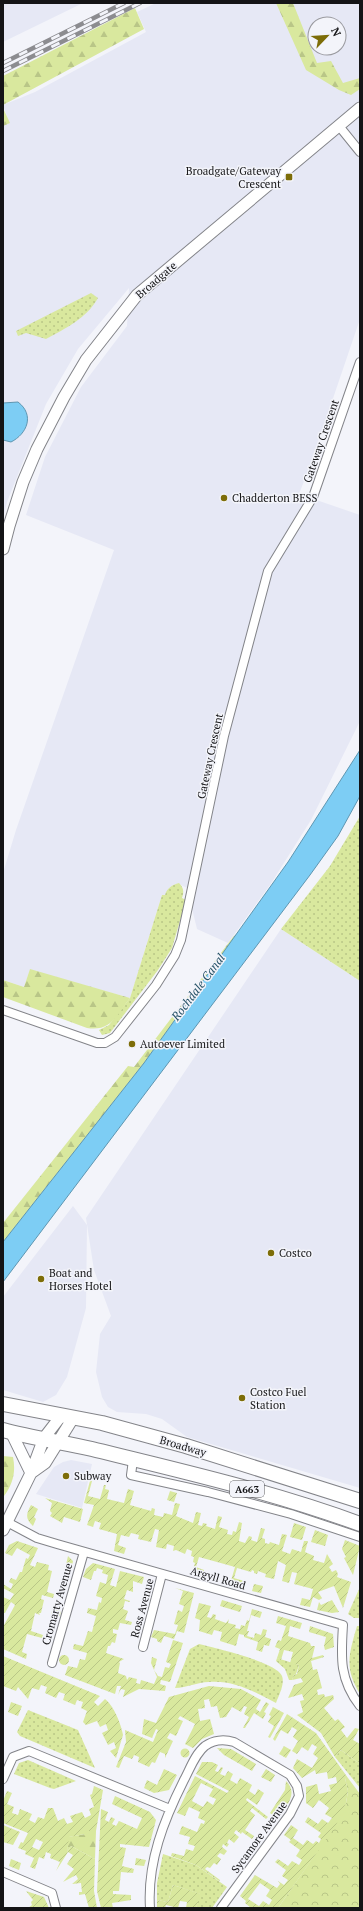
<svg xmlns="http://www.w3.org/2000/svg" width="363" height="1911" font-family="'PT Serif',serif">
	<style>
		.built { fill: #e6e8f5; fill-rule: evenodd }
		.grass { fill: url(#grass-dots) }
		.forest { fill: url(#forest-firs) }
		.park { fill: url(#park-crowns) }
		.garden { fill: url(#garden-furrows); fill-rule: evenodd }
		.water { fill: #7dcdf4; stroke: #5e96b1 }
		.lines { fill: none; stroke-linecap: round; stroke-linejoin: round }
		.minor-casing { stroke: #838489; stroke-width: 10 }
		.tertiary-casing { stroke: #838489; stroke-width: 13 }
		.trunk-casing { stroke: #838489; stroke-width: 16 }
		.minor { stroke: #fff; stroke-width: 8 }
		.tertiary { stroke: #fff; stroke-width: 11 }
		.trunk { stroke: #fff; stroke-width: 14 }
		.rail-casing { stroke: #8c8c90; stroke-width: 4.5 }
		.rail { stroke: #f3f4fa; stroke-width: 3; stroke-dasharray: 9; stroke-linecap: butt }
		.poi-dot { fill: #7d6d08; stroke: #f3f4fa; stroke-width: 1.5 }
		.labels { text-anchor: middle; dominant-baseline: central; stroke-width: 3; stroke-linejoin: round; paint-order: stroke }
		.shield { fill: #f3f4fa; stroke: #57575a; stroke-width: 1 }
		.shield-label { font-size: 10px; font-weight: bold; fill: #141416 }
		.poi-label { font-size: 11px; fill: #141416; stroke: #f3f4fa; text-anchor: start }
		.street-label { font-size: 11px; fill: #141416; stroke: #f3f4fa }
		.water-label { font-size: 12px; font-style: italic; fill: #265267; stroke: #f3f4fa }
	</style>
	<defs>
		<pattern id="grass-dots" width="8" height="8" patternUnits="userSpaceOnUse"><rect width="8" height="8" fill="#d9e89e"/><path d="M2 2h.1M6 6h.1" fill="none" stroke="#b9c687" stroke-width="1.8" stroke-linecap="round"/></pattern>
		<pattern id="forest-firs" width="22" height="20" patternUnits="userSpaceOnUse"><rect width="22" height="20" fill="#d9e89e"/><path d="M5 1l3.5 6h-7zM16 11l3.5 6h-7z" fill="#b9c687"/></pattern>
		<pattern id="park-crowns" width="20" height="18" patternUnits="userSpaceOnUse"><rect width="20" height="18" fill="#d9e89e"/><path d="M2 6a3 3 0 1 1 6 0M12 15a3 3 0 1 1 6 0" fill="none" stroke="#b9c687"/></pattern>
		<pattern id="garden-furrows" width="10" height="10" patternUnits="userSpaceOnUse"><rect width="10" height="10" fill="#d9e89e"/><path d="M-1 1l2-2M0 10L10 0M9 11l2-2" fill="none" stroke="#b9c687"/></pattern>
	</defs>
	<rect width="100%" height="100%" fill="#f3f4fa"/>
	<!-- built -->
	<path class="built" d="M3,3h80l-80,39z
		M156,3h204v316l-50,147 -11,28 61,21v206l-49,99 -41,65 -42,58 -31,-14 -10,-41 -8,-4 -6,1 -8,10h-3l-32,103 -100,-28 -6,17 -21,-7v-107l13,-43 98,-280 -88,-35 19,-58 36,-70 46,-61 2,-38 -51,61 -32,55 -39,98 -4,16v-399l4,-2 -4,-12 32,-13 111,-60 -9,-20zM315,24h24v24h-24z
		M281,929l79,52v507l-173,-51 -25,-18 -16,-5 -29,-2 -9,-5 -6,-10 -6,-25 4,-38 11,-18 -17,-46 -8,-52z
		M73,1206l14,19 -1,83 -19,69 -11,18 -13,7 -40,-12v-93z
		M71,1460l21,4 -10,44 -46,-14 18,-27 9,-5z"/>
	<!-- grass -->
	<path class="grass" d="M91,293l7,5c-12,21 -32,30 -52,41l-20,-6 -8,3 -2,-5z
		M360,816v165l-79,-52 49,-63z
		M179,883c5,5 5,9 3,15l4,2 -14,48 -14,22 -48,63 -8,2 -3,-5 10,-5 21,-27 32,-103h3c2,-7 7,-10 14,-12z
		M360,1587v31h-6l-6,-4z
		M357,1626h3v68c-16,-26 -11,-40 -3,-68z
		M199,1644c16,4 78,18 83,32 3,8 -3,19 -6,27 -21,-11 -42,-23 -67,-21 -12,0 -22,6 -34,6l15,-39z
		M277,1658l22,7 -3,9 -2,1 -2,5h-3l-4,-11 -9,-8z
		M28,1710l50,20 17,38 -75,-32 -3,-4z
		M341,1750l19,14v24l-25,-31z
		M28,1760l48,21 -22,8 -4,-1 -36,-14 5,-11z
		M163,1854l33,11 31,22 -15,21h-16l4,-14 -27,-9 -5,17 -11,-2v-17z"/>
	<!-- forest -->
	<path class="forest" d="M276,3h17l24,60 14,-2 12,22 17,-5v11l-9,6 -12,-5 -33,-20z
		M135,8l9,21 -141,76v-29z
		M3,108l7,15 -7,3z
		M238,933l-94,130 -141,179v-19l125,-157 6,1 99,-130z
		M30,969l100,29c-13,17 -19,34 -43,30l-84,-31v-17l21,7z
		M3,1456l10,1c3,15 0,27 -9,39z
		M85,1831h11l-1,28 -24,-13 -4,6 1,-15 17,-3z"/>
	<!-- park -->
	<path class="park" d="M345,1778h3l12,16v114h-82l36,-52 32,-53 2,-12z"/>
	<!-- garden -->
	<path class="garden" d="M90,1481h2l-4,15 12,3 4,-14h2l-1,4 4,1 -2,9 17,4 4,-14 6,2 -4,14 21,6 1,-3 3,1 -1,6 9,2 1,-4 8,2 3,-12 5,1 -4,12 17,7 3,-11 5,1 -3,12 4,1 1,-3 4,1 -1,2 9,3 3,-13 4,1 -3,10 9,3 -1,4 5,1 1,-4 3,1 3,-10 3,1 -3,18 6,2 4,-7 3,1 -1,3 6,2 4,-14 4,1 -3,9 3,1v4l4,1 1,-2 9,3 3,-11 5,1 -5,16 8,3 2,-5 9,3 3,-11h4l-3,11 9,4 -1,4 11,3 3,-9 6,10 -4,3 3,5 4,-2 2,4 -1,3 14,5 -8,26 -9,-22 -16,6 4,6 -3,2 -6,-3 -3,10 -10,-2 2,-7 8,2 3,-11 -19,-5 3,-11 -5,-1 -3,11 -7,-2 4,-16 -8,-4 -4,18 -9,-2 1,-3 -8,-3 -1,3 -3,-1v-2l-2,-1 -1,2 -14,-4 -3,10 10,3 -2,7 -12,-4 5,-17 -36,-10 -3,10 8,3 -2,6 -10,-3 3,-10 -2,-1 1,-5 -3,-1 1,-5 -5,-2 -2,5 -9,-4 -3,1 1,-5 -7,-2 -1,5 -10,-2 3,-17 -4,-1 -4,13 -13,-3 1,-4 -8,-2 -2,4 -8,-2 -3,10 8,3 -2,6 -10,-3 3,-17 -18,-5 2,-6 -6,-2 -2,6 -6,-2 7,-20 -10,-2z
		M170,1491l7,2 -3,9 -7,-2z
		M45,1498l38,11 -3,13 -16,-5 -2,6 -12,-7 2,-3 -2,-2 2,-8z
		M31,1505l7,4 -4,8 2,2 -3,7c-8,-7 -7,-12 -2,-21z
		M294,1523l12,4 -4,13 -12,-3z
		M315,1530l13,5 -3,11 -14,-4z
		M345,1540l15,6 -7,29 -9,-17 2,-1 -4,-8z
		M17,1541l21,7 -8,17 5,2 2,-5 12,3 -1,5 4,1 -5,21 7,2 -1,4 -11,-3 -1,4 3,1 -3,13h-2l1,2 -5,-2 -4,18 12,4 -1,3 -15,-4 -5,18 5,2 -1,5 -23,-10v-22l12,-22 -4,-3 -6,11h-2v-16l7,3 4,-6 -11,-6v-4l8,5 2,-5 -4,-2 2,-4 5,2 4,-8h2l4,-14 2,1 2,-4 -13,-7 -5,8 -7,-3 4,-8z
		M68,1556l5,5 -2,10 -6,-2z
		M93,1563l22,6 -5,16 6,2 4,-16 24,6 -2,7 -9,-3v11l-6,-2 -3,9 6,2v1l-5,-1 -2,8 5,2 -3,9 7,2 -1,3 -11,-2 -2,7 -5,-1v4l4,1 -2,9 -3,-1 -2,4h-2l-2,7 18,6 -5,3 1,1 -2,10 8,3 1,4 2,-3 8,2 -1,4 4,1 1,-4 13,4 3,-7 -6,-14 1,-6 5,2 -3,11 4,6 4,1 3,-10 4,1 2,-4 -5,-2 7,-22 10,3 -13,39 -9,-2 -1,4 6,2 -1,5 -26,-2 -16,8 2,-7 -4,-1 -3,6 3,-9h-4l-2,8 -50,-19 3,-9 9,2 3,-9 5,1 2,-7 -14,-4 1,-5 9,2 5,-15 4,1 4,-16 -9,-3 1,-5 9,2 2,-8 2,1 1,-5 -6,-2 4,-14 6,2 2,-9 -6,-2 1,-3 -6,-2 -1,3h-2l-3,9 -8,-3 3,-8z
		M254,1584l9,2 -2,7 -9,-2z
		M175,1588l19,5 -10,40 -7,-2 -3,8 -10,-3 -3,7 -4,-2v-2l-6,-2 3,-7 21,4 3,-9 -4,-1 4,-14 4,2 2,-6 -5,-2 4,-13z
		M222,1600l20,6 -2,6 -20,-6z
		M332,1600l7,12 -7,1 -15,-3 2,-8 2,3z
		M199,1603l12,3 -4,11 4,1 2,-4 3,1 -1,4 11,4 3,-4 -1,4 8,2 -1,3 5,1 1,-4 4,1 2,-6 2,1 3,-12 10,3 -2,6 -9,-3 -4,16h2l-2,5 7,2 1,-5 6,2 2,-6 4,1 -2,7 6,2 -2,7 -5,-1 -2,7 -6,-2 2,-8 -14,-5v-2l-5,-1 -3,12 -16,-5 2,-9 -8,-2 -2,5 -13,-4 1,-11 -5,-2z
		M51.5 1613a4.5 4.5 0 1 1 9 0a4.5 4.5 0 1 1-9 0Z
		M278,1616l24,7 -2,6 -10,-3 -2,10 22,7 1,3h4l-3,12 11,-3 1,2 -13,4 2,9 4,-1 5,19 -5,2 1,5 6,-1 1,3 8,-2 1,4 -10,9 11,13 3,-2 7,8 -4,3 6,8 8,-10 4,1 -6,11 7,4v20l-19,-14 -6,7 -14,-24 -24,-18 6,-3 -3,-11 4,-1 -2,-6 -14,4 6,-13 9,-3 -2,-4 -9,2 2,-5 3,-1 2,-9 -9,-2 3,-11 -9,-2 -3,10 -4,-2 3,-9 -5,-2 3,-7 3,1 5,-15 -10,-3z
		M310,1626l23,8 1,13 -9,3 -1,-4 2,-9 -17,-5z
		M59 1660a5 5 0 1 1 10 0a5 5 0 1 1-10 0Z
		M3,1656l97,40 -6,6 4,4 7,-7c9,7 16,25 18,36l-7,23 -6,-7 6,-3 -2,-6 -6,3 -6,-12 6,-3 -2,-6 -6,3 -3,-6 -11,4 -3,-3 4,-11 -6,-3 2,-6 -6,-2 -2,5 -12,-5 2,-6 -6,-2 -3,6 -11,-5 2,-6 -6,-2 -2,5 -7,-2 -4,11 -10,-12 -2,4 -13,-5z
		M209,1686l32,3 20,11 -5,9 4,3 6,-10 3,2 -5,8 2,1 -3,6 -9,-6 -9,15h-2l6,-11 -5,-3 3,-7 -3,-1 -3,6 -9,-5 -6,10 -6,1 -3,-12 -6,1 -2,-8 -5,1 1,8 -7,1 2,12 10,-2 4,15 -12,5 -9,9 -8,-4 10,-20 -15,-8 -2,3 5,2 -7,15 -6,-3 -3,5 6,3 -8,17v-4l-5,-2 -5,11 -3,-1 -3,5 -11,-5 1,-5 -5,-2 -2,4 -8,-3 -5,12 -3,-1 10,-25 -1,-12 28,12 5,-12 -2,-1 -4,9 -10,-4 2,-15 12,4 13,-26z
		M11,1702l11,4 -4,10 -10,-4z
		M273,1707l11,6 -14,25 -2,-1 6,-11 -6,-4 3,-6 -2,-1z
		M287,1714l29,19 32,45h-3l3,13 -2,12 -10,22 -58,83h-27l-6,-5 1,-2 -6,-5 15,-21 22,13 3,-4 -2,-3 6,4 4,-5 -6,-4 4,-6 -11,-8 3,-3 10,7 4,-5 7,4 3,-5 -6,-4 4,-6 -11,-8 2,-2 -7,-5 7,-10 7,5 -5,8 10,7 4,-5 6,4 3,-3 3,2 2,-4 -3,-2 3,-4 -16,-11 3,-5 10,7 4,-5 6,4 4,-5 -7,-4 4,-6 -10,-8 -6,8 -7,-5v-16l11,-3 2,10 12,-3 -2,-6 8,-2 -1,-6 -8,2 -1,-7 -11,2 -1,-4 -13,8 -9,-10 4,-9 15,9 6,-10 -5,-4 4,-7 -5,-3 -4,7 -6,-4 -5,7 -5,-3 6,-10 -5,-4 4,-7 -5,-3 -4,7 -7,-4 -6,11 -2,-2zM260,1883l10,7 -4,6 6,4 -3,5 -6,-4 -4,5 -11,-7z
		M284,1746l7,4 -5,8 -7,-4z
		M217,1748l14,1 25,15 -4,7 -28,-16z
		M180.5 1753a4.5 4.5 0 1 1 9 0a4.5 4.5 0 1 1-9 0Z
		M202,1762h10l6,3 -3,6 3,1 3,-5 2,1 -3,6 5,2 3,-5 5,3 -3,6 7,4 3,-6 12,7 -3,6 6,4 3,-6 6,4 -7,12 -10,-7 -1,2 22,17 -2,2 -14,-11 -2,3 5,4 -10,15 9,6 -2,3 -10,-7 -1,2 -5,-4 -2,3 5,4 -5,6 -5,-4 -2,4 2,1 -2,3 -4,-3 -1,3 5,4 -3,4 -4,-2 -3,3 4,3 -4,6 -3,-2 -4,5 -3,-1 -2,2 15,11 -1,1 -23,-16 -25,-9 1,-3 12,3 2,-7 7,2 2,-5 -7,-2 2,-7 -11,-3 3,-8 15,6 4,-9 3,1 1,-3 -7,-3 2,-6 -11,-5 -4,9 -8,-3 18,-37 32,17 2,-2 -33,-17zM201,1783l12,6 -4,7 7,3 -3,6 -6,-4 -4,6 -11,-6z
		M164,1769l13,6 -8,15 -15,3 -10,-5 3,-8 10,5z
		M266,1769l9,6 -4,7 -10,-5z
		M286,1781c13,12 0,26 -8,38l-8,-6 15,-23z
		M94,1786l9,4 -7,41h-11v3l-16,3 -2,15 4,-6 24,13 -1,32 3,17h-8l-4,-14 -6,1v-3h3l-1,-9 -9,1 6,-5 -2,-4 -13,7 11,-13 -7,-5 6,-9 -5,-3 -12,19 4,-9 -10,-4 1,-4 -5,-2 -2,7 -5,-2 -4,12 -5,-2 4,-9 -9,-4 1,-3 -8,-3 3,-6 2,1 5,-10 -25,-10v-22l4,-10 5,2 -5,11 7,3 -2,6 6,2 2,-6 12,5 -3,6 6,3 3,-6 6,2 4,-11h5l5,13 6,-3 3,6 6,-2 -3,-6 12,-4 3,6 6,-3 -2,-6 5,-2 -4,-12 2,-1zM36,1839l7,3 -4,8 -7,-3z
		M115,1796l35,16 6,8 -7,27 -29,-3v3l6,1 -4,18 12,3 -1,4 -12,-1 -2,19h-6v3l18,1v5l-19,3 1,5h-12l-4,-17 4,-82 7,3 -3,8 4,2 2,-5 4,2 -3,5 4,2 3,-5 18,8 5,-11 -30,-14z
		M3,1825l17,7 -7,13 -10,-3z
		M136,1858l10,2 -2,6 -9,-1z
		M11,1859l10,4 -2,7 -10,-4z
		M173,1885l28,9 -5,14h-10l1,-6 -7,-1 -2,7 -12,-3 -1,3h-8v-8l11,2z
		M26,1891l18,6 5,11h-21l4,-3 -1,-3 2,-2z"/>
	<!-- water -->
	<path class="water" d="M18,402c17,13 9,32 -7,40l-8,-2v-37z
		M360,750v46l-22,40 -28,39 -307,407v-40l141,-179 144,-201z"/>
	<g class="lines">
		<defs>
			<path id="minor" d="M339,126l21,26
				M3,1010l94,33h8l10,-6 41,-52 19,-30 6,-15 43,-204 44,-165 45,-74 47,-135
				M133,1460l-2,15 77,17 83,22 69,23
				M7,1522l30,16 20,6 286,81c-2,32 -4,54 17,81
				M143,1647l19,-73
				M52,1663l32,-111
				M3,1779l10,-22 16,-6 141,58
				M3,1872l49,21 4,15
				M150,1908c-3,-46 14,-88 34,-128 6,-11 11,-26 21,-34 8,-6 19,-7 29,-4l56,33 7,11 2,10 -9,18 -69,94"/>
			<path id="tertiary" d="M3,549l6,-23 14,-44 14,-33 27,-52 22,-37 51,-65 223,-187
				M11,1432l20,41
				M31,1473l14,-10 28,-45
				M3,1530l28,-57 13,-35 17,-22"/>
			<path id="trunk" d="M3,1404l99,19 84,23 174,55
				M3,1430c29,8 59,12 89,19 90,22 181,43 268,75"/>
		</defs>
		<!-- minor casing -->
		<use href="#minor" class="minor-casing"/>
		<!-- tertiary casing -->
		<use href="#tertiary" class="tertiary-casing"/>
		<!-- trunk casing -->
		<use href="#trunk" class="trunk-casing"/>
		<!-- minor -->
		<use href="#minor" class="minor"/>
		<!-- tertiary -->
		<use href="#tertiary" class="tertiary"/>
		<!-- trunk -->
		<use href="#trunk" class="trunk"/>
		<defs>
			<path id="rail" d="M3,63l121,-60
				M3,71l137,-68"/>
		</defs>
		<!-- rail casing -->
		<use href="#rail" class="rail-casing"/>
		<!-- rail -->
		<use href="#rail" class="rail"/>
	</g>
	<!-- markers -->
	<g class="poi-dot">
		<rect x="285" y="173" width="8" height="8" rx="2"/>
		<circle cx="224" cy="498" r="4"/>
		<circle cx="132" cy="1044" r="4"/>
		<circle cx="271" cy="1253" r="4"/>
		<circle cx="41" cy="1279" r="4"/>
		<circle cx="242" cy="1398" r="4"/>
		<circle cx="66" cy="1476" r="4"/>
	</g>
	<g class="labels">
		<!-- shield labels -->
		<rect class="shield" x="230" y="1481" width="34" height="16" rx="3"/>
		<g class="shield-label">
			<text x="247" y="1489">A663</text>
		</g>
		<!-- poi labels -->
		<g class="poi-label">
			<text x="281" y="171" text-anchor="end">Broadgate/Gateway<tspan x="281" dy="13">Crescent</tspan></text>
			<text x="232" y="498">Chadderton BESS</text>
			<text x="140" y="1044">Autoever Limited</text>
			<text x="279" y="1253">Costco</text>
			<text x="49" y="1273">Boat and<tspan x="49" dy="13">Horses Hotel</tspan></text>
			<text x="250" y="1392">Costco Fuel<tspan x="250" dy="13">Station</tspan></text>
			<text x="74" y="1476">Subway</text>
		</g>
		<!-- street labels -->
		<g class="street-label">
			<text transform="translate(156 280) rotate(-41)">Broadgate</text>
			<text transform="translate(321 441) rotate(-71)">Gateway Crescent</text>
			<text transform="translate(210 756) rotate(-78)">Gateway Crescent</text>
			<text transform="translate(183 1446) rotate(16)">Broadway</text>
			<text transform="translate(218 1578) rotate(16)">Argyll Road</text>
			<text transform="translate(57 1604) rotate(-74)">Cromarty Avenue</text>
			<text transform="translate(142 1608) rotate(-75)">Ross Avenue</text>
			<text transform="translate(259 1837) rotate(-54)">Sycamore Avenue</text>
		</g>
		<!-- water labels -->
		<g class="water-label">
			<text transform="translate(198 987) rotate(-53)">Rochdale Canal</text>
		</g>
	</g>
	<!-- border -->
	<rect width="363" height="1911" fill="none" stroke="#141416" stroke-width="8"/>
	<!-- north arrow -->
	<g transform="translate(327 36) rotate(65)"><circle r="19" fill="#f3f4fa" stroke="#9a9a9f"/>
	<path d="M0-3L7 15L0 10L-7 15Z" fill="#7d6d08"/>
	<text y="-6" font-size="11" font-weight="bold" text-anchor="middle" fill="#141416">N</text>
	</g>
</svg>
